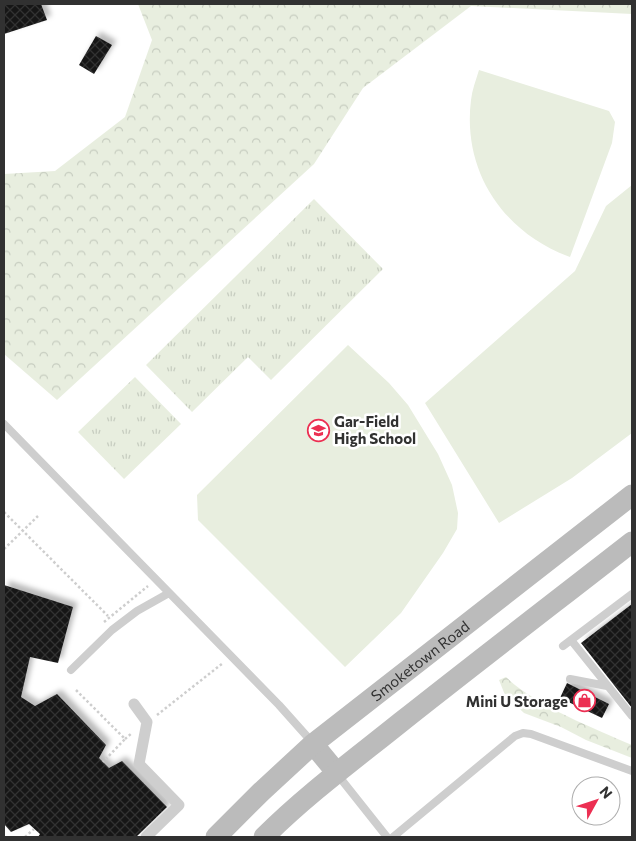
<svg xmlns="http://www.w3.org/2000/svg" width="636" height="841" font-family="Commissioner,sans-serif">
	<style>
		.grass { fill: #e8eedf }
		.forest { fill: url(#forest-crowns) }
		.park { fill: url(#park-tufts) }
		.building { fill: url(#building-cross-hatch); filter: url(#shadow) }
		.lines { fill: none; stroke-linecap: round; stroke-linejoin: round }
		.path { stroke: #cecece; stroke-width: 2.5; stroke-dasharray: 2.5 2.5; stroke-linecap: butt }
		.service { stroke: #cecece; stroke-width: 8 }
		.pedestrian { stroke: #cecece; stroke-width: 11 }
		.secondary { stroke: #bbb; stroke-width: 21 }
		.labels { text-anchor: middle; dominant-baseline: central; stroke-width: 5; stroke-linejoin: round; paint-order: stroke }
		.poi-label { font-size: 15px; font-weight: bold; fill: #313131; stroke: #fff; text-anchor: start }
		.street-label { font-size: 15px; fill: #313131; stroke: #fff }
	</style>
	<defs>
		<pattern id="forest-crowns" width="20" height="18" patternUnits="userSpaceOnUse" patternTransform="scale(1.25)"><rect width="20" height="18" fill="#e8eedf"/><path d="M2 6a3 3 0 1 1 6 0M12 15a3 3 0 1 1 6 0" fill="none" stroke="#c7cdc0"/></pattern>
		<pattern id="park-tufts" width="24" height="20" patternUnits="userSpaceOnUse" patternTransform="scale(1.25)"><rect width="24" height="20" fill="#e8eedf"/><path d="M3 7l-1-3M5 7V3M7 7l1-3M15 17l-1-3M17 17v-4M19 17l1-3" fill="none" stroke="#c7cdc0"/></pattern>
		<pattern id="building-cross-hatch" width="8" height="8" patternUnits="userSpaceOnUse" patternTransform="scale(1.25)"><rect width="8" height="8" fill="#181818"/><path d="M0 0l8 8M0 8l8-8" fill="none" stroke="#313131"/></pattern>
		<filter id="shadow"><feDropShadow dx="4.5" dy="-4.5" stdDeviation="2.5" flood-color="#0004"/></filter>
	</defs>
	<rect width="100%" height="100%" fill="#fff"/>
	<!-- grass -->
	<path class="grass" d="M479,70l130,41 6,11 -3,21 -42,114c-66,-24 -108,-85 -99,-157 1,-10 5,-20 8,-30z
		M632,185v248l-60,45 -73,45 -74,-120 150,-132 31,-65z
		M348,345l41,38 19,22 30,49 14,31 6,28 -1,16 -14,24 -42,60 -56,54 -147,-147 -1,-25z"/>
	<!-- forest -->
	<path class="forest" d="M138,4h494v10l-161,-8 -108,82 -49,76 -257,236 -53,-46v-180l51,-3 70,-54 27,-77z
		M506,677c30,29 88,51 126,68v13l-46,-18 -25,-13 -37,-14 -19,-18 -6,-15z"/>
	<!-- park -->
	<path class="park" d="M314,199l69,70 -112,111 -23,-23 -56,55 -46,-47z
		M135,377l46,47 -57,55 -46,-47z"/>
	<!-- building -->
	<path class="building" d="M4,4h37l6,16 -43,14z
		M96,36l16,9 -18,29 -15,-9z
		M4,585l69,22 -15,56 -28,-6 -9,40 14,9 22,-12 49,51 -7,13 10,10 13,-7 45,46 -31,30h-98l2,-3 -11,-10 -18,8 -7,-8z
		M632,604v104l-51,-65z
		M567,683l42,21 -7,14 -42,-20z"/>
	<g class="lines">
		<!-- path -->
		<path class="path" d="M4,512l104,104
			M4,549l34,-33
			M104,622l44,-36
			M76,690l49,49 -22,23
			M157,715l66,-52
			M125,739l7,-6
			M25,837l9,-8"/>
		<!-- service -->
		<path class="service" d="M4,424l275,281 33,37
			M571,640l61,76
			M563,646l69,-52
			M71,670l41,-40 25,-19 32,-18
			M570,679l37,7
			M337,774l50,63
			M393,837l122,-101 8,-3 8,1 101,37"/>
		<!-- pedestrian -->
		<path class="pedestrian" d="M134,704l13,18 -8,42 40,41 -33,32"/>
		<!-- secondary -->
		<g class="secondary">
			<path d="M313,744l24,29"/>
			<path id="s1" d="M216,837l45,-45 52,-48 319,-249"/>
			<path d="M264,837c42,-42 91,-78 137,-115 77,-61 154,-120 231,-180"/>
		</g>
	</g>
	<!-- icons -->
	<defs>
		<symbol id="school-ring" viewBox="-11 -11 22 22"><circle r="9.5" fill="#fff" stroke="#ec2f52" stroke-width="1.5"/><path d="M0-5L7-2L0 1L-7-2ZM-4 1L0 2.5L4 1V4Q0 6-4 4Z" fill="#ec2f52"/></symbol>
		<symbol id="shop-ring" viewBox="-11 -11 22 22"><circle r="9.5" fill="#fff" stroke="#ec2f52" stroke-width="1.5"/><path d="M-5-2.5h2.3a2.7 3.5 0 0 1 5.4 0H5L5.5 6h-11ZM-1.5-2.5h3a1.5 2.3 0 0 0-3 0Z" fill="#ec2f52"/></symbol>
	</defs>
	<g fill-rule="evenodd">
		<use href="#school-ring" x="306" y="418" width="25" height="25"/>
		<use href="#shop-ring" x="572" y="688" width="25" height="25"/>
	</g>
	<g class="labels">
		<!-- poi labels -->
		<g class="poi-label">
			<text x="334" y="421">Gar-Field<tspan x="334" dy="17">High School</tspan></text>
			<text x="568" y="701" text-anchor="end">Mini U Storage</text>
		</g>
		<!-- street labels -->
		<g class="street-label">
			<text stroke="none"><textPath href="#s1" startOffset="270">Smoketown Road</textPath></text>
		</g>
	</g>
	<!-- border -->
	<rect width="636" height="841" fill="none" stroke="#313131" stroke-width="10"/>
	<!-- north arrow -->
	<g transform="translate(596 801) rotate(50)"><circle r="24" fill="#ffffff" stroke="#adadad"/>
	<path d="M0-4L9 19L0 12L-9 19Z" fill="#ec2f52"/>
	<text y="-8" font-size="14" font-weight="bold" text-anchor="middle" fill="#313131">N</text>
	</g>
</svg>
